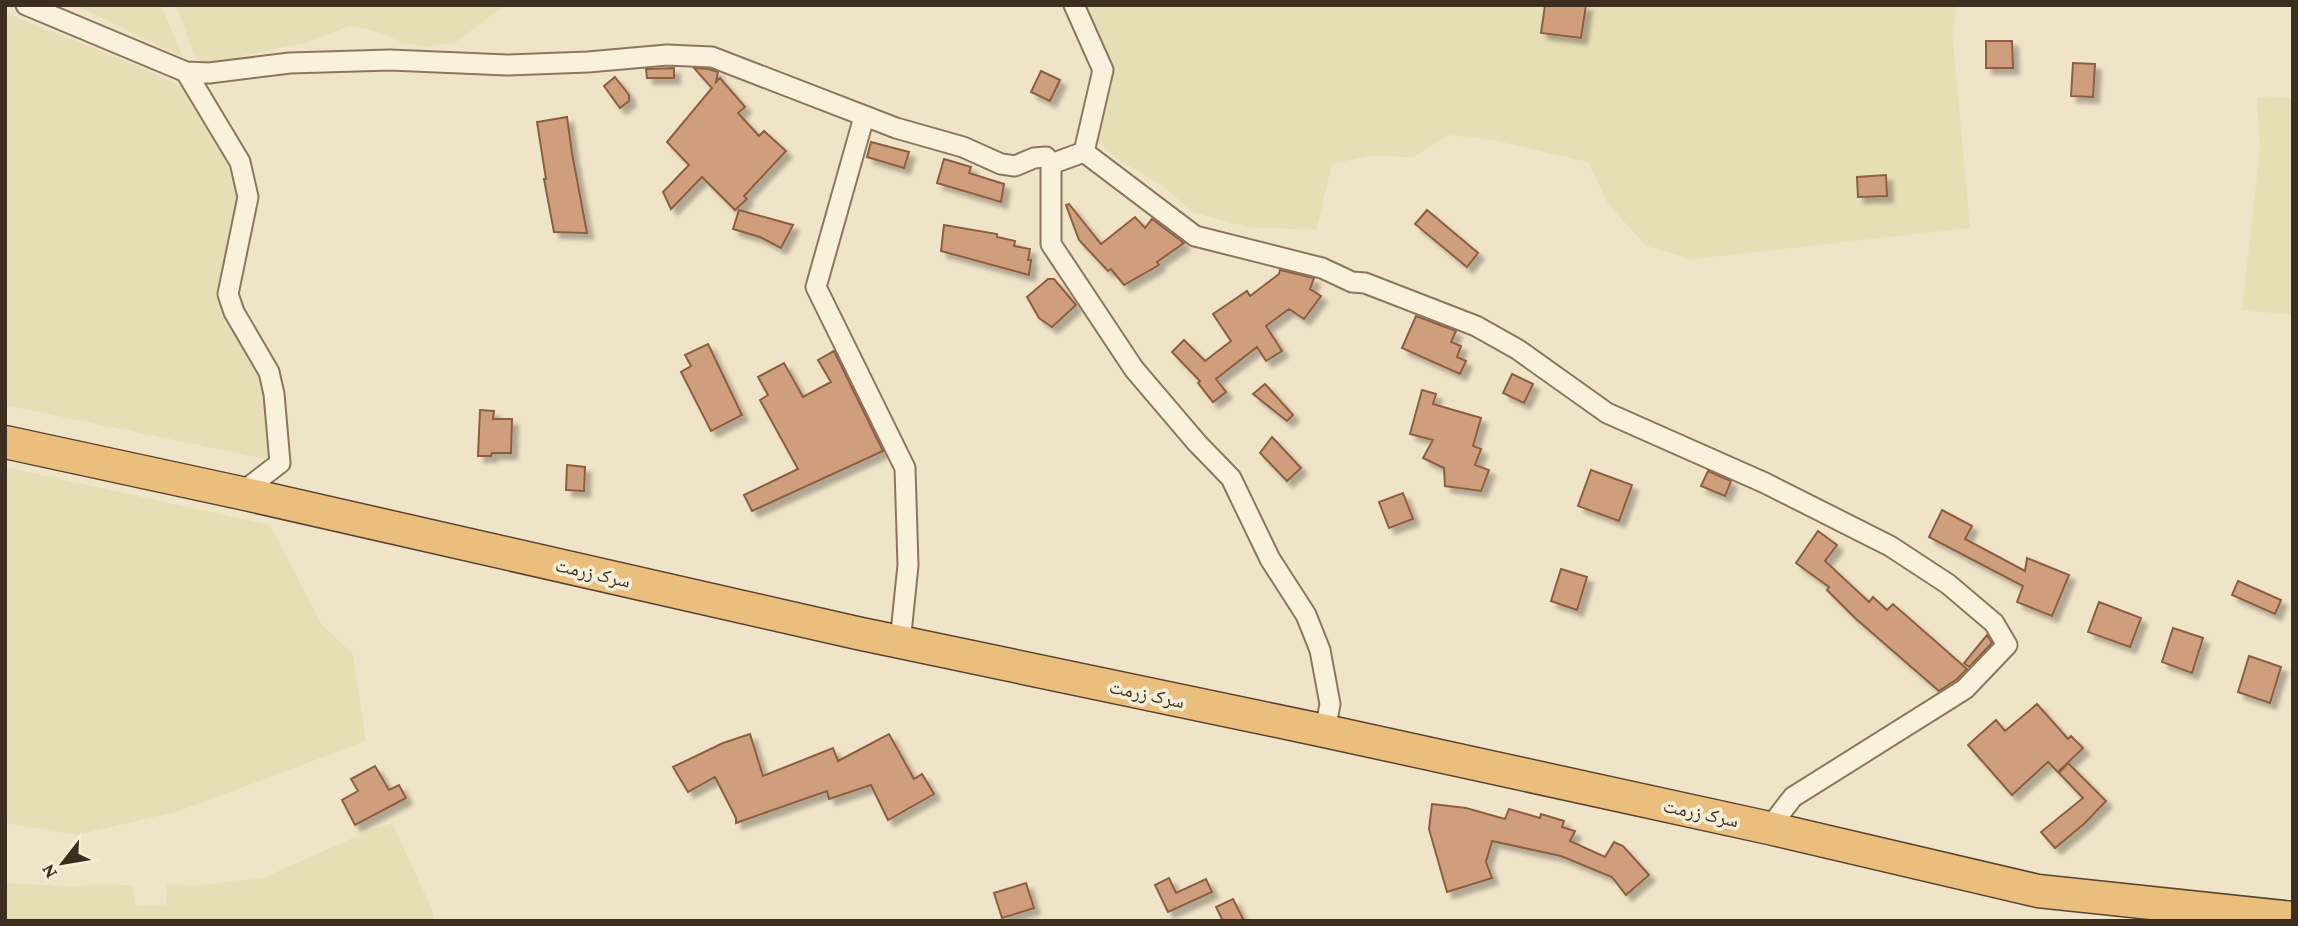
<svg xmlns="http://www.w3.org/2000/svg" width="2298" height="926" font-family="'Crimson Pro','Noto Naskh Arabic',serif">
	<style>
		.farmland { fill: #e6deb5 }
		.building { fill: #cf9f7d; stroke: #8d5f41; stroke-width: 2; filter: url(#shadow) }
		.lines { fill: none; stroke-linecap: round; stroke-linejoin: round }
		.minor-casing { stroke: #8d765c; stroke-width: 23 }
		.trunk-casing { stroke: #5b4430; stroke-width: 35 }
		.minor { stroke: #faf1dc; stroke-width: 19 }
		.trunk { stroke: #eabe7c; stroke-width: 32 }
		.labels { text-anchor: middle; dominant-baseline: central; stroke-width: 7; stroke-linejoin: round; paint-order: stroke }
		.street-label { font-size: 19px; fill: #3d2e20; stroke: #f7eed8 }
	</style>
	<defs>
		<filter id="shadow"><feDropShadow dx="6" dy="6" stdDeviation="2" flood-color="#0004"/></filter>
	</defs>
	<rect width="100%" height="100%" fill="#f0e4c8"/>
	<!-- farmland -->
	<path class="farmland" d="M76,5h85l22,53z
		M176,5h329l-49,37 -30,5 -25,-5 -29,-12 -23,-4 -44,17 -63,13 -33,11 -14,-10z
		M1072,5h885l-5,25 18,198 -277,31 -47,-13 -38,-42 -20,-42 -96,-22 -43,-5 -36,22 -45,-1 -36,8 -16,66 -69,-3 -55,-15 -29,-26 -43,-25 -25,-21 15,-68z
		M5,13l131,52 48,23 34,53 22,61 -18,101 9,24 35,51 9,83 -270,-56z
		M2257,97l36,1v217l-51,-5 18,-161z
		M5,467l265,58 52,100 31,29 13,87 -187,70 -102,24 -72,-12z
		M392,823l39,84 4,14h-430v-38l60,3 67,-1 4,21 30,-1 1,-20 27,1 69,-8 110,-49z"/>
	<!-- building -->
	<path class="building" d="M1545,5h41l-5,33 -40,-5z
		M1986,41h26l1,27h-27z
		M2073,63l22,1 -2,33 -22,-1z
		M674,68v10h-27l-1,-9z
		M694,68l15,1 9,3 -2,10 4,-4 25,29 -7,6 21,23 5,-5 22,20 -42,45 3,3 -12,11 -33,-33 -31,32 -8,-17 26,-27 -22,-23 45,-54z
		M1041,71l19,9 -10,21 -19,-9z
		M615,77l14,18v6l-9,7 -16,-22z
		M567,117l5,36 15,80 -33,-1 -10,-53h2l-9,-57z
		M871,142l38,10 -5,16 -37,-11z
		M944,159l27,8 -2,6 35,11 -3,18 -64,-19z
		M1886,175l1,21 -29,1 -1,-20z
		M1069,204l32,40 34,-27 10,11 7,-9 32,24 -27,19 2,3 -35,20 -13,-16 -3,2 -29,-31 -13,-35z
		M739,210l54,15 -12,23 -21,-11 -27,-8z
		M1427,210l51,43 -11,14 -52,-43z
		M944,225l53,9v3l18,4 -1,5 16,3 -2,11h3l-2,15 -88,-24z
		M1280,270l34,8 -4,11 11,7 -17,23 -15,-10 -23,17 16,25 -16,10 -9,-14 -41,32 10,13 -13,10 -15,-19 2,-2 -28,-29 12,-12 21,21 26,-20 -18,-27 34,-23 3,5 29,-22z
		M1048,279h6l22,26 -24,22 -13,-9 -12,-21z
		M1416,316l40,15 -5,11 10,4 -4,11 9,4 -6,13 -58,-26z
		M708,344l34,71 -31,16 -30,-59 10,-6 -6,-11z
		M834,351l49,100 -131,60 -8,-16 54,-26 -38,-69 8,-5 -10,-18 26,-14 19,34 28,-15 -13,-22z
		M1512,374l21,10 -9,19 -21,-10z
		M1265,384l28,31 -6,6 -34,-27z
		M1422,390l14,4 -3,10 48,14 -8,28 8,3 -6,16 14,5 -8,21 -36,-5 -1,-18 -21,-10 10,-18 -23,-6z
		M480,410l14,1 -1,8h19l-1,34h-19l-1,3h-13z
		M1272,437l29,31 -14,13 -27,-28z
		M567,465l18,2 -1,24 -18,-1z
		M1591,470l41,15 -13,36 -41,-15z
		M1708,471l23,10 -6,15 -24,-10z
		M1403,493l10,26 -24,9 -10,-26z
		M1942,510l30,16 -7,13 60,32 2,-13 42,17 -17,41 -35,-14 6,-16 -94,-49z
		M1818,531l19,14 -12,16 44,41 4,-5 14,13 6,-6 74,65 -10,10 -18,12 -84,-73 -28,-28 2,-3 -33,-24z
		M1561,569l26,8 -10,33 -26,-9z
		M2238,581l43,19 -6,14 -43,-19z
		M2099,602l42,16 -11,29 -42,-15z
		M2173,628l30,10 -11,35 -30,-11z
		M1987,635l5,8 -23,24 -5,-4z
		M2249,656l32,11 -11,36 -32,-11z
		M2037,704l31,35 3,-3 12,12 -25,24 -10,-10 -36,33 -44,-50 28,-25 9,11z
		M750,734l13,42 70,-28 5,13 51,-27 25,45 8,-5 12,20 -46,26 -17,-35 -42,14 -2,-8 -91,32v-5l-21,-41 -27,15 -15,-25 50,-24z
		M2068,763l38,38 -21,22 -30,25 -14,-16 42,-34 -24,-25z
		M375,766l14,24 10,-5 7,13 -51,27 -13,-25 16,-9 -7,-12z
		M1432,804l34,4 39,11 4,-10 31,9 1,-4 23,7 -2,6 13,4 -5,10 35,16 9,-15 9,4 26,29 -23,20 -14,-18 -51,-21 -69,-15 -6,21 6,16 -45,14 -18,-63z
		M1169,878l7,15 30,-14 6,13 -44,20 -13,-27z
		M1026,883l8,25 -32,10 -8,-25z
		M1233,899l11,22h-21l-7,-14z"/>
	<g class="lines">
		<defs>
			<path id="minor" d="M26,5l160,67 23,1 81,-10 100,-3 117,5 81,-3 79,-7 45,2 184,71 67,19 38,17 14,2 19,-8 12,-1 5,7v80l83,125 63,74 34,35 39,81 36,56 14,35 10,54 -5,27
				M1074,5l29,65 -19,82
				M186,72l54,90 8,35 -20,97 6,18 35,60 5,22 6,69 -39,30
				M864,117l-48,170 89,181 3,97 -8,78
				M1084,152l111,84 127,32 30,14 13,1 111,43 41,23 90,64 158,70 125,63 58,38 46,39 13,22 -42,44 -172,108 -24,31
				M1051,164l33,-12"/>
			<path id="trunk" d="M5,442l236,51 616,140 468,98 444,97 269,63 255,27"/>
		</defs>
		<!-- minor casing -->
		<use href="#minor" class="minor-casing"/>
		<!-- trunk casing -->
		<use href="#trunk" class="trunk-casing"/>
		<!-- minor -->
		<use href="#minor" class="minor"/>
		<!-- trunk -->
		<use href="#trunk" class="trunk"/>
	</g>
	<g class="labels">
		<!-- street labels -->
		<g class="street-label">
			<text transform="translate(593 573) rotate(13)">سرک زرمت</text>
			<text transform="translate(1147 694) rotate(12)">سرک زرمت</text>
			<text transform="translate(1701 813) rotate(12)">سرک زرمت</text>
		</g>
	</g>
	<!-- border -->
	<rect width="2298" height="926" fill="none" stroke="#3d2e20" stroke-width="14"/>
	<!-- north arrow -->
	<g transform="translate(63 863) rotate(239)" stroke="#f7eed8" stroke-width="5" paint-order="stroke">
	<path d="M0-5L12 26L0 18L-12 26Z" fill="#3d2e20"/>
	<text y="-10" font-size="19" font-weight="bold" text-anchor="middle" fill="#3d2e20">N</text>
	</g>
</svg>
